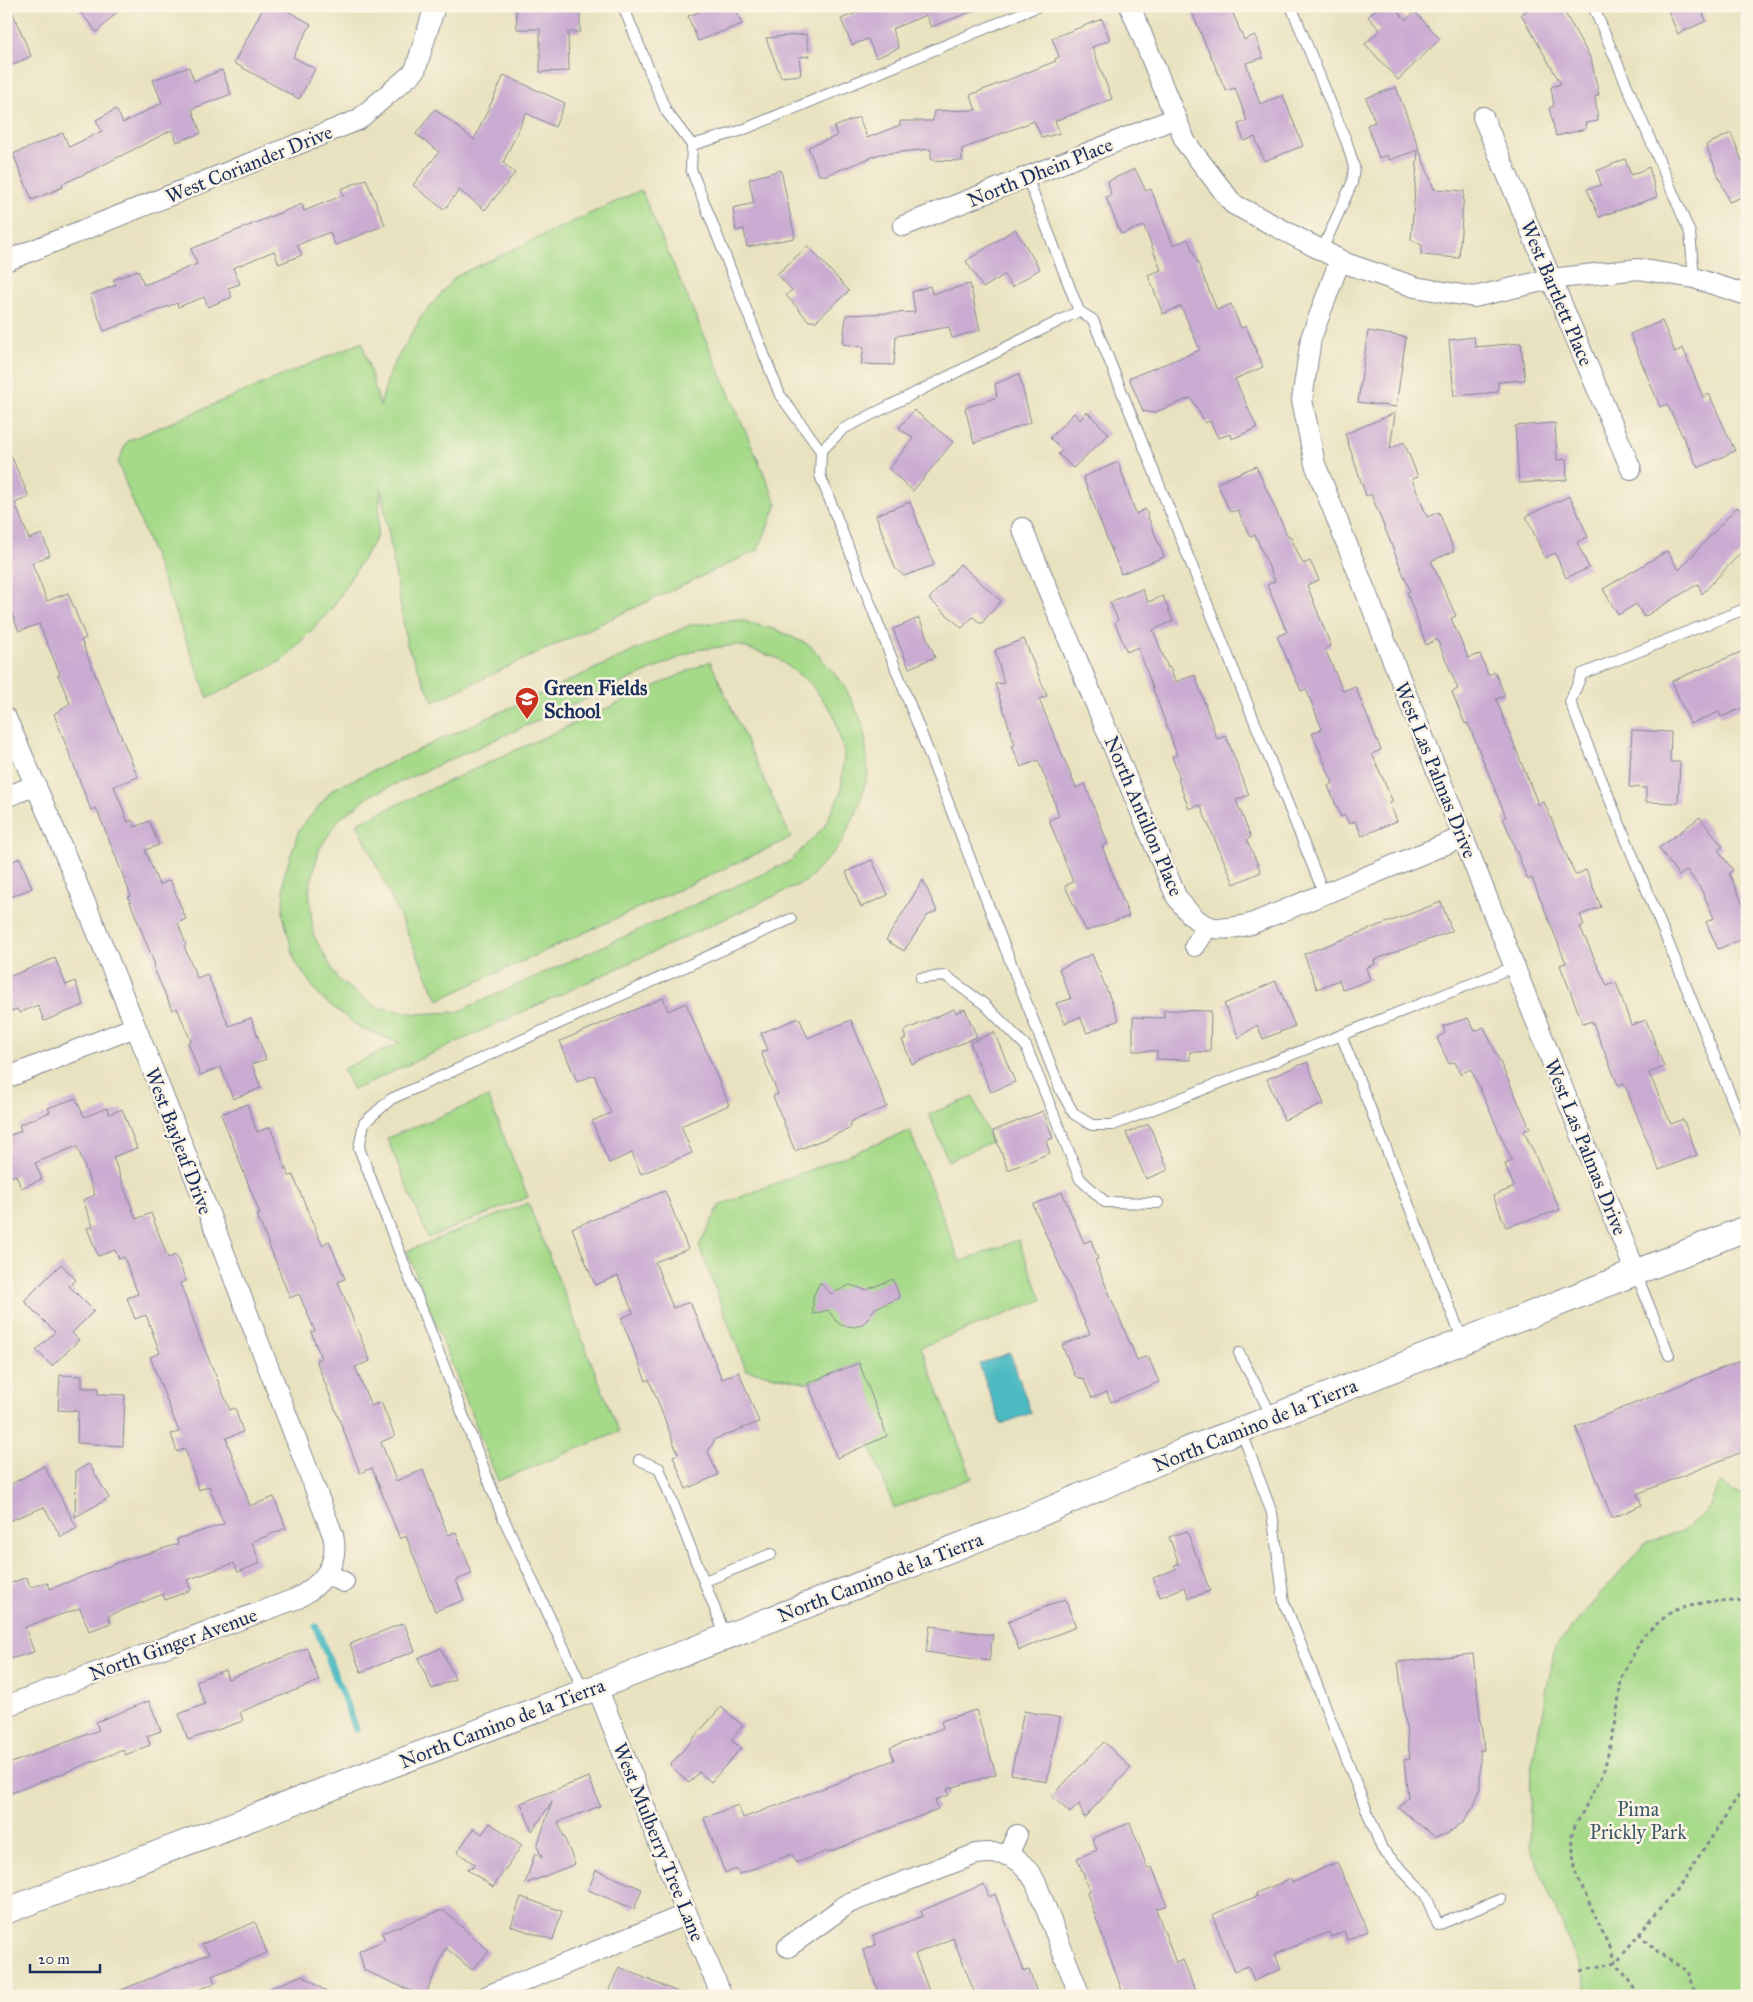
<svg xmlns="http://www.w3.org/2000/svg" width="1753" height="2002" font-family="'IM FELL Great Primer',serif">
	<style>
		.green { fill: #a6da89; stroke: #608474; fill-rule: evenodd }
		.water { fill: #4bbac1; stroke: #337490 }
		.lines { fill: none; stroke-linecap: round; stroke-linejoin: round }
		.stream { stroke: #4bbac1; stroke-width: 7 }
		.building { fill: #caabd2 }
		.service-casing { stroke: #82888f; stroke-width: 12 }
		.minor-casing { stroke: #82888f; stroke-width: 22 }
		.tertiary-casing { stroke: #82888f; stroke-width: 27 }
		.path { stroke: #82888f; stroke-width: 3; stroke-dasharray: 4 4; stroke-linecap: butt }
		.service { stroke: #fff; stroke-width: 10 }
		.minor { stroke: #fff; stroke-width: 20 }
		.tertiary { stroke: #fff; stroke-width: 25 }
		.labels { text-anchor: middle; dominant-baseline: central; stroke-width: 5; stroke-linejoin: round; paint-order: stroke }
		.street-label { font-size: 20px; fill: #1b2f5e; stroke: #fcf5e5 }
		.poi-label { font-size: 20px; font-weight: bold; fill: #1b2f5e; stroke: #fcf5e5; text-anchor: start }
		.park-label { font-size: 20px; fill: #3e5a69; stroke: #fcf5e5 }
	</style>
	<rect width="100%" height="100%" fill="#fcf5e5"/>
	<filter id="ink" filterUnits="userSpaceOnUse"><feTurbulence type="fractalNoise" baseFrequency=".02" numOctaves="2"/><feDisplacementMap in="SourceGraphic" scale="10" xChannelSelector="R" yChannelSelector="G"/><feConvolveMatrix kernelMatrix="1 2 1 2 8 2 1 2 1" color-interpolation-filters="sRGB"/></filter>
	<filter id="wash" filterUnits="userSpaceOnUse"><feTurbulence type="fractalNoise" baseFrequency=".0096" numOctaves="4" result="noise"/><feDisplacementMap in="SourceGraphic" scale="20" xChannelSelector="R" yChannelSelector="G"/><feGaussianBlur stdDeviation="1.12" result="paint"/><feColorMatrix in="noise" values="0 0 0 0 0 0 0 0 0 0 0 0 0 0 0 0 0 1.4 0 .05"/><feComposite in="paint" operator="in"/></filter>
	<g filter="url(#wash)">
		<rect width="100%" height="100%" fill="#e9e2c0"/>
		<!-- green -->
		<path class="green" d="M641,190l136,314 -19,46 -325,152 -26,-57 -26,-157 -4,48 -46,74 -48,50 -75,38 -90,-235 9,-22 235,-99 18,64 10,-35 32,-55 34,-40z
			M739,620l38,10 34,16 33,39 20,41 4,47 -10,36 -17,35 -34,37 -454,209 -10,-21 57,-26 -40,-15 -40,-31 -25,-36 -12,-46 1,-39 15,-46 34,-41 357,-164zM737,645l40,13 32,24 24,31 11,39 -3,40 -17,35 -35,35 -332,150 -41,2 -40,-7 -38,-27 -25,-46 -4,-45 10,-39 20,-31 32,-24 325,-145z
			M710,661l81,177 -353,162 -81,-177z
			M488,1097l40,100 -100,41 -41,-100z
			M973,1097l18,45 -43,19 -19,-47z
			M910,1131l50,131 58,-22 24,60 -121,47 51,131 -78,30 -25,-65 -10,-80 -51,20 -62,-13 -47,-124 21,-41z
			M528,1203l91,229 -121,49 -91,-230z
			M1720,1482l13,10 14,4v500h-165l5,-10 -58,-142 2,-74 24,-123 90,-104 36,-11 29,-24z"/>
		<!-- water -->
		<path class="water" d="M1010,1353l21,60 -30,11 -22,-60z"/>
		<g class="lines">
			<!-- stream -->
			<path class="stream" d="M316,1627l40,102"/>
		</g>
		<g id="blocks">
			<!-- building -->
			<path class="building" d="M6,6h4l21,50 -25,12z
				M75,6h48l-26,26z
				M264,6h15l32,18 -18,33 22,12 -16,30 -65,-36z
				M516,6l64,2v24h-12l1,39 -29,1v-43h-23z
				M697,6h37l8,18 -44,17 -10,-25 11,-4z
				M873,6h108v2l-50,19 -5,-12 -34,14 7,19 -23,10 -8,-19 -16,6 -11,-26z
				M1189,6h41l14,34 11,-5 8,23 -17,5 14,41 23,-9 20,51 -39,15 -9,-24 -11,4 -6,-17 9,-3 -12,-33 -9,3z
				M1379,6h14l13,14 9,-8 25,27 -42,41 -33,-36 15,-14 -12,-13z
				M1534,6h27l30,53 8,36 -4,1 3,25 -13,2 1,6 -30,7 -7,-28 5,-2 -3,-19 10,-3 -40,-70z
				M1666,6h34l6,15 -28,13z
				M1102,19l8,21 -18,7 20,52 -57,22 5,12 -18,5 -8,-17 -72,28v12l-31,-1v-11l-51,5 -53,21h-8l-11,-28 29,-11 -3,-9 25,-10 8,21 33,-13v-4h33l1,-10 42,-1 -6,-15 86,-34 -1,-2 4,-2 -7,-19z
				M806,34l4,22 -11,1 2,18 -20,2 -15,-39z
				M189,67l5,14 28,-11 9,24 -39,15 9,24 -24,9 -5,-12 -83,42 -27,12 1,3 -31,13 -19,-46 50,-21 6,14 33,-16 -6,-11 20,-11 7,14 39,-20 -9,-23z
				M504,75l61,28 -10,24 -29,-14 -23,50 12,10 -30,37 -26,-20 -15,20 -31,-25 26,-33 -23,-18 19,-25 39,31z
				M1396,87l38,102 30,2 -5,67 -38,-3 1,-10 -11,-5 7,-90 -29,10 -2,-5 -8,3 -12,-33 8,-3 -9,-24z
				M1731,133l16,40v22l-18,7 -23,-57z
				M1625,159l6,16 18,-8 8,30 -58,20 -12,-28 14,-4 -4,-14z
				M1135,169l11,22 5,-2 22,56 15,-6 29,71 14,-6 10,24 5,-2 17,41 -28,12 22,49 -25,11 -1,-5 -13,4 -8,-17 -5,2 -14,-25 -38,15 -10,-2 -14,-33 71,-28 -19,-44 -18,8 -15,-39 13,-5 -17,-44 -23,8 -15,-37 5,-2 -3,-14z
				M781,170l14,68 -48,9 -3,-18 -8,2 -3,-23 21,-5 -5,-24z
				M366,179l19,46 -50,20 -5,-13 -33,13 5,10 -23,9 -5,-13 -41,17 7,16 -12,4 4,9 -24,10 -4,-10 -26,10 -1,-4 -73,28 -14,-36 26,-10 -3,-5 25,-10 6,15 53,-21 -6,-15 111,-45 2,7 40,-16 -3,-6z
				M1015,229l25,40 -28,18 -8,-12 -21,13 -17,-27z
				M808,246l41,45 -33,30h-7l-23,-26 6,-5 -15,-16z
				M970,284l10,46 -28,8 -3,-11 -53,9 -2,29 -33,-1 3,-17 -21,-3 3,-29 69,-3 -3,-20 18,-6 2,8z
				M1662,321l13,31 8,-4 20,49 6,-3 26,57 -37,17 -31,-64 -7,3 -30,-73z
				M1368,331l38,6 -10,70 -38,-5z
				M1474,337l1,10 46,-4 4,37 -27,2v10l-44,4 -5,-56z
				M1019,374l12,48 -57,21 -9,-35 32,-11 -2,-13z
				M914,410l39,32 -40,49 -24,-22 24,-31 -14,-10z
				M1087,412l22,22 -36,34 -15,-14 4,-4 -12,-12 24,-25 6,7z
				M1395,413l-5,36 14,-7 14,35 -6,2 15,38 12,-5 15,39 -23,10 25,55 -5,2 17,40 12,-4 8,21 7,-3 10,24 -9,3 42,105 6,-2 31,73 11,-5 15,37 -21,8 4,10 -4,2 27,59 9,-4 15,43 15,-5 18,47 -15,6 22,51 12,-5 14,36 -38,15 -35,-87 -6,2 -26,-64 -9,3 -23,-59 6,-2 -34,-85 -4,2 -25,-62 3,-1 -38,-94 -3,1 -13,-32 6,-3 -21,-50 -11,6 -19,-53 3,-1 -39,-97 -5,2 -21,-62z
				M1555,423l2,37 9,-1 1,21 -48,3 -4,-57z
				M6,444l23,53 -14,6 14,36 13,-5 8,21 -18,8 15,38 21,-8 18,45 -5,2 57,137 -24,9 14,36 4,-2 3,7 14,-6 10,24 -14,5 14,35 11,-5 16,39 -8,4 8,22 -2,1 13,32 10,-4 22,52 22,-8 15,41 -14,5 9,24 -28,11 -12,-32 -21,8 -12,-33 3,-1 -14,-33 -5,2 -19,-44 2,-1 -27,-68 3,-1 -21,-54 -14,-34 -5,2 -37,-96 16,-11 -12,-28 2,-1 -21,-50 -20,7 -13,-31z
				M1118,462l18,52 9,-5 19,48 -43,17 -38,-97z
				M1256,466l32,71 2,-1 13,28 7,-3 9,19 -12,5 24,61 -6,3 18,42 12,-5 26,64 -9,4 21,48h-4l8,19 -35,15 -7,-15 -6,3 -4,-9 -4,2 -13,-31 5,-3 -21,-50 10,-4 -16,-40 -5,2 -24,-55 10,-4 -20,-47 8,-4 -20,-46 -5,2 -12,-27 -8,2 -13,-29z
				M1570,496l18,41 -11,5 12,26 -23,10 -11,-25 -10,5 -19,-42z
				M910,502l24,63 -30,11 -9,-8 -19,-53z
				M1737,507l10,8v31l-45,48 -4,-10 -54,33 -8,-13 -18,11 -15,-26 64,-38 12,19z
				M960,564l41,37 -20,23 -8,-7 -11,11 -33,-29z
				M1142,589l6,13 15,-6 10,25 -20,9 15,38 2,-1 5,15 20,-7 22,64 9,-3 23,59 -13,5 15,37 -4,3 14,32 -27,12 -34,-79 -11,4 -11,-30 2,-1 -8,-21 5,-2 -39,-108 -11,5 -12,-29 3,-3 -8,-18z
				M919,618l16,39 -26,11 -16,-39z
				M1024,639l23,57 -8,3 37,89 9,-4 23,60 -6,2 27,70 -43,15 -21,-45 8,-4 -24,-62 10,-4 -6,-19 -15,-37 -17,7 -9,-21 3,-1 -20,-61 9,-1 -9,-33z
				M1741,652l6,13v41l-26,11 -2,-5 -29,12 -18,-43z
				M1632,730l39,2 -1,30h10l-2,41 -32,-1v-14l-17,-1z
				M1700,817l23,30 -5,3 15,20 -4,3 18,41v23l-29,12 -12,-27 8,-4 -12,-27 -15,-21 -8,6 -20,-28z
				M20,858l12,30 -26,11v-35z
				M872,860l16,35 -27,12 -15,-35z
				M923,880l14,31 -10,5 -23,35 -18,-11z
				M1441,902l11,29 -78,29 1,4 -9,4 4,12 -27,10 -4,-10 -22,9 -13,-35z
				M1092,954l27,66 -32,13 -7,-16 -15,6 -9,-20 15,-4 -12,-30z
				M55,958l11,27 9,-4 9,24 -40,16 -6,-16 -19,8 -2,-4 -11,4v-35z
				M1276,981l19,45 -32,13 -6,-14 -18,13 -15,-34z
				M663,998l5,13 18,-8 43,102 -48,21 11,27 -51,21 -9,-21 -23,10 -17,-42 19,-8 -17,-38 -17,7 -17,-41z
				M954,1009l2,4 9,-4 12,28 -65,27 -10,-24 4,-2 -3,-7z
				M1164,1010l47,1 -1,41h-20v8l-33,-1v-8h-24v-34l31,1z
				M799,1018l9,20 43,-18 36,87 -35,14 -3,8 -54,22 -22,-55 5,-2 -17,-42 7,-2 -7,-17z
				M1468,1018l7,13 9,-4 46,101 -6,3 36,79 -54,17 -13,-31 21,-9 -9,-23 7,-3 -41,-92 -11,5 -5,-12 -6,2 -12,-26 8,-5 -2,-7z
				M994,1032l21,50 -24,10 -21,-49z
				M1307,1062l17,42 -40,16 -17,-41z
				M76,1098l8,19 23,-9 2,6 13,-5 15,39 -24,9 23,62 15,-6 17,45 8,-3 10,26 -6,2 20,55 30,72 5,-2 8,24 -17,6 24,68 24,-9 12,31 -34,14 8,21 -22,9 -4,-9 -47,17 4,10 -26,10 -2,-6 -55,22 3,7 -22,8 -9,-23 -55,19 9,25 -28,8v-78l3,2 18,-7 3,10 18,-4 2,6 72,-28 56,-17 -1,-5 47,-15 -15,-38 -10,4 -14,-41 -8,3 -6,-18 8,-2 -29,-75 10,-4 -14,-38 -11,4 -8,-21 11,-4 -14,-37 -5,2 -4,-9 -17,6 -11,-28 6,-1 -10,-27 12,-5 -18,-49 -42,17 7,16 -21,9 -5,-13 -10,4v-42l15,-6 -2,-6 31,-13 -2,-4z
				M247,1104l10,28 13,-5 19,49 4,-1 29,70 7,-4 16,38 -7,3 32,79 -15,6 16,39 10,-4 14,34 -14,6 15,39 27,-11 25,65 8,-3 16,42 -16,6 8,20 -29,11 -29,-75 -6,3 -28,-71 -12,5 -44,-113 5,-2 -10,-26 4,-1 -16,-37 -9,4 -33,-83 3,-1 -39,-100z
				M1043,1111l10,27 -7,3 4,12 -42,17 -15,-39z
				M1149,1124l19,46 -22,9 -20,-46z
				M665,1191l23,58 -33,13 18,46 17,-6 32,77 17,-7 20,50 -44,17 -7,13 10,23 -32,14 -13,-33 5,-2 -29,-75 -3,2 -25,-63 12,-5 -15,-37 -23,9 -23,-57z
				M1062,1192l22,51 7,-3 7,19 -3,1 42,100 11,-4 11,26 -48,20 -4,-10 -15,6 -8,-18 -9,-4 -13,-31 28,-11 -57,-129z
				M61,1264l15,16 -7,6 25,25 -22,22 7,7 -27,26 -16,-16 19,-18 -31,-31z
				M893,1279l7,19 -25,10 -8,12 -6,5 -6,2 -14,-2 -5,-4 -8,-11 -15,4v-17l7,-15 11,12 19,-9 16,5z
				M1747,1358v92l-110,44 5,11 -30,13 -36,-91z
				M859,1363l28,73 -50,22 -29,-75z
				M60,1375l22,1v12h16v6l27,1 -2,51 -46,-3 1,-32 -20,-1z
				M89,1464l20,34 -34,19 1,-46z
				M44,1466l33,62 -16,9 -17,-30 -38,15v-35z
				M1187,1531l23,60 -21,7 -4,-11 -25,10 -7,-19 23,-9 -2,-4 5,-1 -10,-27z
				M1065,1599l11,28 -57,23 -11,-28z
				M404,1623l11,28 -54,21 -11,-28z
				M930,1626l63,9 -4,26 -63,-9z
				M307,1648l12,33 -79,31 3,9 -55,19 -9,-26 26,-10 -9,-23 29,-11 3,9z
				M441,1648l14,31 -23,10 -14,-31z
				M1473,1654l11,96h-4v38l-6,18 -11,16 -16,12 -12,3 -36,-29 9,-11 -4,-37 6,-1 -12,-97z
				M149,1701l12,30 -14,5 3,9 -25,10 -2,-5 -117,45v-30l93,-35 -3,-8z
				M721,1707l22,19 -12,14 10,8 -30,34 -12,-10 -10,11 -19,-18z
				M976,1710l20,64 -49,15 2,6 -14,5 3,9 -109,43 -1,-1 -32,12 -4,-9 -53,20 -3,-5 -11,4 -21,-55 34,-13 5,13 108,-40v-2l43,-16 -4,-12 53,-20 -2,-7z
				M1024,1711l36,7 -13,64 -36,-8z
				M1104,1742l27,26 -47,50 -5,-14 -9,9 -18,-17z
				M589,1777l11,29 -42,16 17,42 -50,20 10,-31 7,5 -5,-12 15,-44 -20,29 -11,-28z
				M490,1823l32,22 -29,42 -26,-18 9,-4 -19,-13 17,-24 8,6z
				M1130,1823l18,46 4,-2 15,38 -11,4 20,54 7,-3 14,36h-73l-4,-11 -33,-92 3,-2 -13,-33 20,-8 -5,-12z
				M1337,1862l31,69 -21,9 -3,-9 -13,6 -2,-5 -54,22 6,15 -27,12 -6,-15 -13,5 -23,-56 45,-19 -1,-3 35,-14 1,4z
				M596,1870l46,19 -8,20 -46,-19z
				M984,1884l5,13 6,-3 29,77 5,-1 9,26h-62l-23,-58 -38,16 16,42h-51l-17,-46 13,-5 -3,-10 50,-19 -2,-5z
				M521,1897l41,14 -9,29 -42,-14z
				M439,1911h5l45,40 -17,19 -26,-22 -21,48h-3l-58,-26 -5,-19 26,-11 -3,-7z
				M255,1922l12,31 -55,23 3,7 -32,13h-76l102,-42 -7,-10z
				M619,1967l68,29h-64l-14,-6z
				M303,1975l29,21h-78v-1z"/>
		</g>
	</g>
	<g filter="url(#ink)">
		<use href="#blocks" fill-opacity="0" stroke="#82888f" stroke-width="1"/>
		<g class="lines">
			<defs>
				<path id="service" d="M623,6l43,105 26,34 -1,24 89,226 41,56
					M1291,6l56,137 7,24 -2,16 -30,67
					M1593,6l97,227 4,45
					M692,145l48,-14 299,-125
					M1027,177l52,134 -236,118 -22,22 -1,24 241,616 13,23 18,11h21l401,-158
					M1079,311l14,9 231,574
					M1747,608l-165,66 -12,28 177,434
					M921,978l25,-2 38,28 42,42 54,133 25,23 53,1
					M1341,1035l122,306
					M1636,1273l33,82
					M1239,1353l33,63
					M1241,1430l31,83 12,89 98,247 43,45 13,31 63,-26
					M639,1460l20,8 67,169
					M705,1581l66,-27
					M584,1691l-82,-176 -143,-367 5,-25 27,-24 400,-180"/>
				<path id="minor" d="M1130,6l56,137 47,61 115,60 67,23 59,10 77,-18 87,-10 56,9 53,17
					M1483,117l148,352
					M903,226l273,-108
					M1340,260l-29,78 -9,62 13,64 321,809
					M6,261l352,-141 57,-49 20,-65
					M1022,528l154,368c23,33 36,38 75,28l212,-87
					M6,718c119,268 221,544 327,817 7,30 -11,49 -35,63l-292,108
					M6,797l30,-12
					M1195,946l13,-20
					M6,1078l129,-51
					M327,1574l17,8
					M597,1687l90,227 35,82
					M1008,1855l9,-20
					M788,1947l61,-44 127,-49c30,-4 45,2 60,29l44,113
					M487,1996l200,-82"/>
				<path id="tertiary" d="M6,1911l591,-224 429,-167 158,-69 57,-21 506,-202"/>
			</defs>
			<!-- service casing -->
			<use href="#service" class="service-casing"/>
			<!-- minor casing -->
			<use href="#minor" class="minor-casing"/>
			<!-- tertiary casing -->
			<use href="#tertiary" class="tertiary-casing"/>
			<!-- path -->
			<path class="path" d="M1639,1933l18,20 31,18 9,25
				M1581,1971l35,-9 69,-83 62,-97
				M1639,1996l-23,-34 -42,-93 -2,-37 31,-58 13,-53 5,-42 22,-43 29,-25 33,-9 33,-1 9,4"/>
			<!-- service -->
			<use href="#service" class="service"/>
			<!-- minor -->
			<use href="#minor" class="minor"/>
			<!-- tertiary -->
			<use href="#tertiary" class="tertiary"/>
		</g>
	</g>
	<!-- icons -->
	<defs>
		<symbol id="school-pin" viewBox="-11 -11 22 30"><path d="M0 17L-7.5 6A9.5 9.5 0 1 1 7.5 6Z" fill="#c8321e" stroke="#fcf5e5"/><path d="M0-5L7-2L0 1L-7-2ZM-4 1L0 2.5L4 1V4Q0 6-4 4Z" fill="#fff"/></symbol>
	</defs>
	<g fill-rule="evenodd">
		<use href="#school-pin" x="513" y="685" width="28" height="38"/>
	</g>
	<g class="labels">
		<!-- street labels -->
		<g class="street-label">
			<text transform="translate(249 164) rotate(-22)">West Coriander Drive</text>
			<text transform="translate(1040 172) rotate(-22)">North Dhein Place</text>
			<text transform="translate(1557 293) rotate(67)">West Bartlett Place</text>
			<text transform="translate(1436 770) rotate(68)">West Las Palmas Drive</text>
			<text transform="translate(1144 816) rotate(67)">North Antillon Place</text>
			<text transform="translate(179 1141) rotate(69)">West Bayleaf Drive</text>
			<text transform="translate(1586 1147) rotate(68)">West Las Palmas Drive</text>
			<text transform="translate(1255 1425) rotate(-22)">North Camino de la Tierra</text>
			<text transform="translate(880 1577) rotate(-21)">North Camino de la Tierra</text>
			<text transform="translate(173 1644) rotate(-20)">North Ginger Avenue</text>
			<text transform="translate(502 1723) rotate(-21)">North Camino de la Tierra</text>
			<text transform="translate(659 1842) rotate(68)">West Mulberry Tree Lane</text>
		</g>
		<!-- poi labels -->
		<g class="poi-label">
			<text x="544" y="688">Green Fields<tspan x="544" dy="23">School</tspan></text>
		</g>
		<!-- park labels -->
		<g class="park-label">
			<text x="1638" y="1809">Pima<tspan x="1638" dy="23">Prickly Park</tspan></text>
		</g>
	</g>
	<!-- margin -->
	<rect width="1753" height="2002" fill="none" stroke="#fcf5e5" stroke-width="25"/>
	<!-- scale -->
	<path d="M30 1964v8h70v-8" fill="none" stroke="#1b2f5e" stroke-width="2.5"/>
	<text x="38" y="1964" font-size="15" fill="#1b2f5e" stroke="#fcf5e5" stroke-width="4" paint-order="stroke">20 m</text>
</svg>
